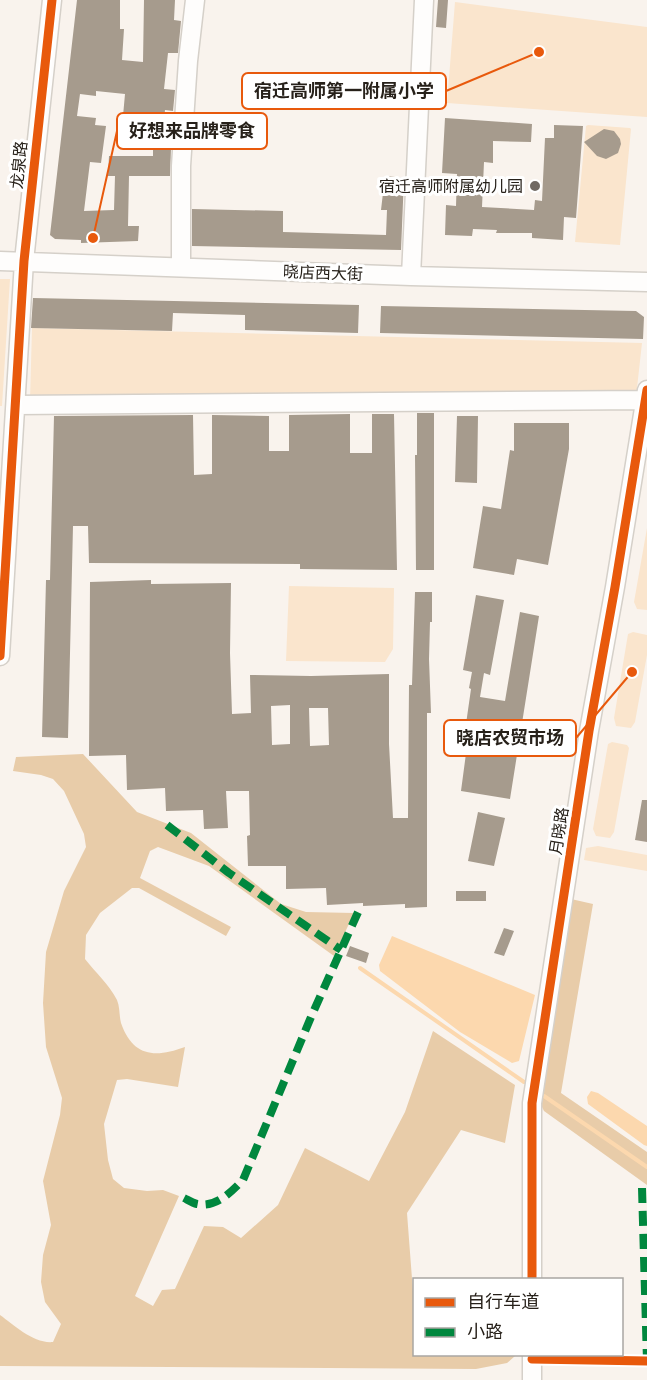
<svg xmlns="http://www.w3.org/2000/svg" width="647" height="1380" font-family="'Fira Sans','Noto Sans SC',sans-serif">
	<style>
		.green { fill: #fae5cd }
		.forest { fill: #e8cca9 }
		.water { fill: #fcd8ae }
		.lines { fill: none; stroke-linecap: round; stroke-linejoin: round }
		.stream { stroke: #fcd8ae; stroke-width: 4 }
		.building { fill: #a69b8d; fill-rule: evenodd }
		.minor-casing { stroke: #d5d0c9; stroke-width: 21 }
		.minor { stroke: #fefdfc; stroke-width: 18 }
		.quiet { stroke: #00873e; stroke-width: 8; stroke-dasharray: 15 8; stroke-linecap: butt }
		.cycleway-casing { stroke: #fff; stroke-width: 13 }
		.cycleway { stroke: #e8590c; stroke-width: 9 }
		.poi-dot { fill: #706a64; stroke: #fff; stroke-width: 2 }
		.labels { text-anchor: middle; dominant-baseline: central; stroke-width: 6; stroke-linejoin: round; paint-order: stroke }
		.street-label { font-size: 16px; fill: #27211a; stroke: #fff }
		.poi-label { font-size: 16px; fill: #27211a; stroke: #fff; text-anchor: end }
		.leader { fill: none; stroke: #e8590c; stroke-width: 2 }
		.callout-dot { fill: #e8590c; stroke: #fff; stroke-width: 2 }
		.callout { fill: #fff; stroke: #e8590c; stroke-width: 2 }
		.callout-label { font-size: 18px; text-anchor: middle; font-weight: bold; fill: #27211a }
	</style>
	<rect width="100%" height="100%" fill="#f9f3ed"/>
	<!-- green -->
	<path class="green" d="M455,2l192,25v90l-200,-14z
		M588,125l42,3 1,1 -11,116 -45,-3 11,-116z
		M0,279h10l-8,127h-2z
		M32,328l610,15 -6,54 -606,3z
		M647,528v82l-10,-1 -3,-7z
		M289,586l105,2 -1,61 -8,13 -99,-1z
		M633,632l14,3v20l-12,67 -4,6 -15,-2 -2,-8 14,-84z
		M612,742l15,3 2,3 -15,84 -4,6 -14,-2 -3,-7 15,-85z
		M598,846l49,9v16l-63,-11 2,-12z"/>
	<!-- forest -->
	<path class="forest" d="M83,754l54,58 54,21 90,71 25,8 48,1 -20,43 -125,-90 -51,-19 -8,4 -10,27 91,49 -5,9 -87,-48h-7l-32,25 -14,22 -1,24c10,13 24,25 32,41 3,7 2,15 4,23 12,34 34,35 64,24l-7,40 -51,-8 -10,1 -13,44 4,36 5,19 11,9 23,3 16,-1 16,6 -44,100 18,10 9,-16 13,-1 29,-63 19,1 18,11 37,-33 27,-57 64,33 36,-69 28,-81 82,54 -10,58 -44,-13 -54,83 7,92v49l101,2 -8,7 -31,6 -476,-3v-51c14,10 34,29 53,27l8,-18 -16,-22 -4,-20 2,-27 8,-30 -8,-44 17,-66 2,-17 -16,-51 -3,-44 3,-51 18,-61 22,-44 -2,-13 -20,-43 -11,-12 -12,-4 -28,-4 3,-14z
		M571,899l22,5 -32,189 86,59v33l-103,-74 -4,-8z"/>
	<!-- water -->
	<path class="water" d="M392,936l143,59 -16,66 -7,2 -52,-31 -80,-61 -1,-6z
		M591,1091l7,2 49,33v20l-3,-1 -56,-41 -1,-7z"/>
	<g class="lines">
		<!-- stream -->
		<path class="stream" d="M360,968l164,114
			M544,1096l103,71"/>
	</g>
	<!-- building -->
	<path class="building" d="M77,0h43v29h4l-2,31 21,2 1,-62h31l-1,20 7,1 -3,32h-10l-4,36 11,1 -2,21 -8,-1 -2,18 -41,-1 3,-33 -29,-3v5l-16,-2 -3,22 19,2 -1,7 11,1 -5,37 -11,-1 -6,49 30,-1 1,-34h-7l1,-20h44v-9l18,1 -1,28h-41l-1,50h11l-1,15 -57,2v-3l-26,-1 -5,-4z
		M438,0h10l-2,28 -10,-1z
		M445,118l87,6 -1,18 -38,-1v22l-9,-1 -2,45 52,3 1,-10 7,1 3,-63h9v-13l29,1 -7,92 -12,-1 -1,23 -31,-2v-5h-36l1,-3 -24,-1 -1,7 -27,-1 1,-30 10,1 1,-32 -15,-1z
		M604,129l10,2 6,8 1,5 -3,9 -12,6 -9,-3 -13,-14z
		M385,176l19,2 -3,72 -209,-4v-37l91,2v21l103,3 1,-25h-6z
		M33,298l326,7 -1,28 -113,-3v-15l-72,-2 -1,18 -141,-3z
		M381,306l255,5 8,6 -1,22 -263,-6z
		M417,413h17v157h-18l-1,-115h2z
		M350,414v39h22v-39h22l3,156 -97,-1v-5l-211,-1 -1,-37h-15l-5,212 -26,-1 4,-157h4l4,-164 139,-1 1,60 18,-1v-59l57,1v35h20v-36z
		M457,416h21l-1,67 -22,-1z
		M514,423h55v26l-21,116 -31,-6 -3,16 -41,-7 10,-62 18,3 9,-59 4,1z
		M151,580v4l80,-1 -1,70 2,61 19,-1 -1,-38 61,1 78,-2v70l4,74h15l1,-133h3l3,-93h17v30h-2l-1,37 2,54h-4v194l-22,1v-4l-42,2v-3l-36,2 -1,-17 -40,1v-23h-38l-1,-30 3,-1 -1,-44h-23l2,37 -24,1 -1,-19 -37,1 -1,-23 -38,2 -1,-35 -37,1 1,-174zM290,705v39l-18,1 -1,-39zM309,708h19l1,37 -19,1z
		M476,595l28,5 -14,75 -6,-2 -4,24 25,4 15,-89 19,4 -29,183 -49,-8 6,-45 -4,-1 8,-56 -2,-1 3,-16 -9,-2z
		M642,800h5v42l-12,-2z
		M478,812l27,6 -11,48 -26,-5z
		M456,891h30v10h-30z
		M504,928l10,3 -10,25 -10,-3z
		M350,946l19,7 -3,10 -20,-7z"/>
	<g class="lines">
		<defs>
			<path id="minor" d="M0,261l411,15 236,6
				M181,267v-101l7,-105 7,-61
				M411,276l13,-276
				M16,405l629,-5
				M0,656l24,-395 28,-261
				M532,1280v-177l57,-372 26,-144 32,-197
				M532,1354v26"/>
		</defs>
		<!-- minor casing -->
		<use href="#minor" class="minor-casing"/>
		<!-- minor -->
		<use href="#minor" class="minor"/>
		<!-- quiet -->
		<path class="quiet" d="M167,825l62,48 112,77
			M642,1188l5,173
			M184,1198c4,2 9,5 13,6 19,4 34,-12 46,-24l68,-163 48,-107"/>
		<defs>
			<path id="cycleway" d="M0,656l24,-395 28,-261
				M532,1280v-177l57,-372 26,-144 32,-197
				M532,1359l115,2"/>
		</defs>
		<!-- cycleway casing -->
		<use href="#cycleway" class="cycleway-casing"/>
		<!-- cycleway -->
		<use href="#cycleway" class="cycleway"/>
	</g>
	<!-- markers -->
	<circle class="poi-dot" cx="535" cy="186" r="6"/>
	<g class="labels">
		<!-- street labels -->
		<g class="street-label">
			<text transform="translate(19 165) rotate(-84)">龙泉路</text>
			<text transform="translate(323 273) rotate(2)">晓店西大街</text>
			<text transform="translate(559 831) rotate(-81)">月晓路</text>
		</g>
		<!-- poi labels -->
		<g class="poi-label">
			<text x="523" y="186">宿迁高师附属幼儿园</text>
		</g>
	</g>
	<!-- callouts -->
	<path class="leader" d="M539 52L446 91M93 238L117 131M632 672L576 738"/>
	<g class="callout-dot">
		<circle cx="539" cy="52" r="6"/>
		<circle cx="93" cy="238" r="6"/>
		<circle cx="632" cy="672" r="6"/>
	</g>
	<g class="callout">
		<rect x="242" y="73" width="204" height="36" rx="6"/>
		<rect x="117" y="113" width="150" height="36" rx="6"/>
		<rect x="444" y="720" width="132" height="36" rx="6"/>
	</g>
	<g class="callout-label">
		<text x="344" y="97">宿迁高师第一附属小学</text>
		<text x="192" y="137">好想来品牌零食</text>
		<text x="510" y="744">晓店农贸市场</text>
	</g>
	<!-- legend -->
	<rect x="413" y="1278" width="210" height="78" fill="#ffffff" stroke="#a9a6a3" stroke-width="1.5"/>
	<rect x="425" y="1298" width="30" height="9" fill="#e8590c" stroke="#a9a6a3" stroke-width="1.5"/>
	<text x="467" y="1308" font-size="18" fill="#27211a">自行车道</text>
	<rect x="425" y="1328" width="30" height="9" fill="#00873e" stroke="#a9a6a3" stroke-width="1.5"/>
	<text x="467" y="1338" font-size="18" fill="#27211a">小路</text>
</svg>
